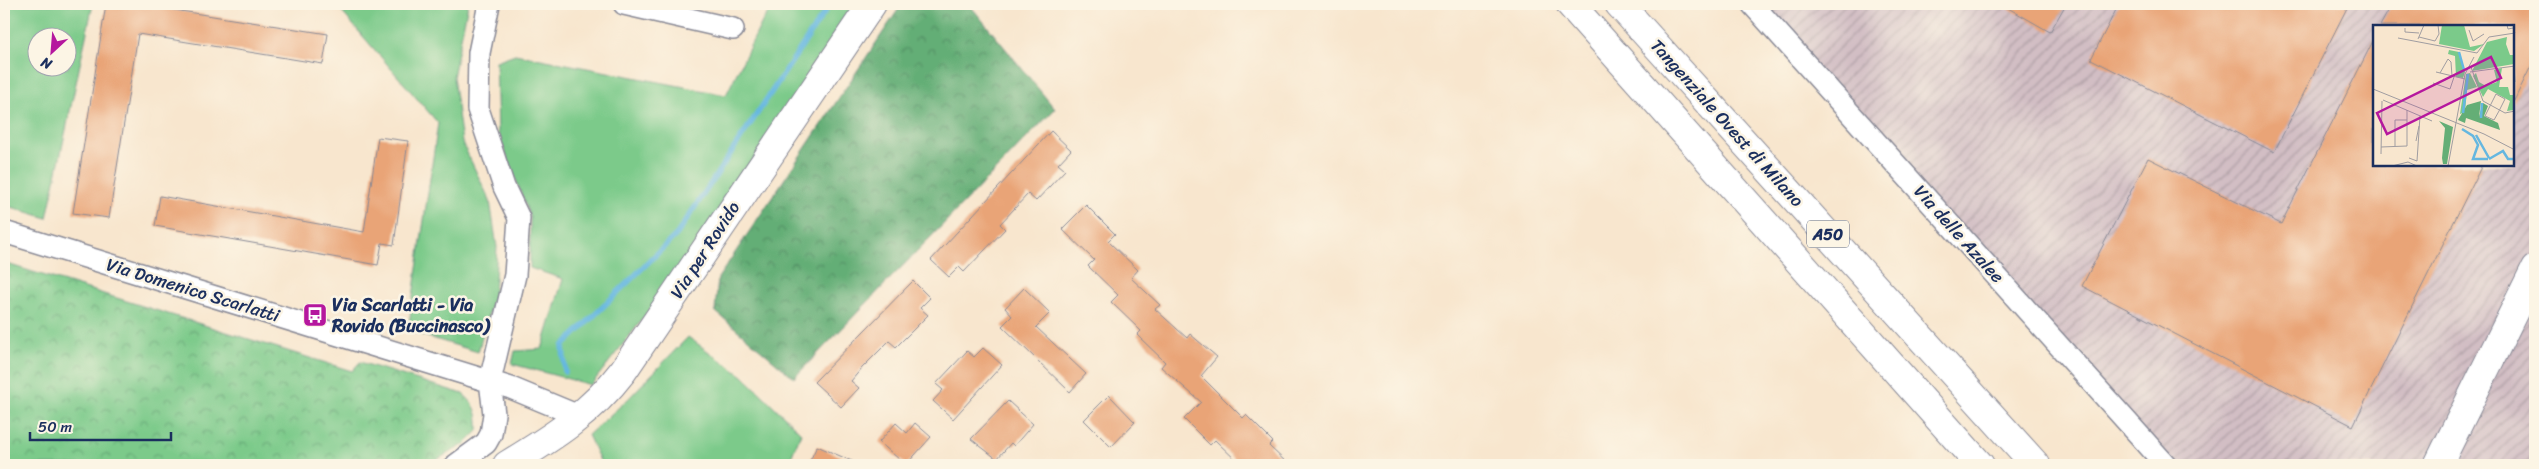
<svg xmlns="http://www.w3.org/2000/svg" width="2539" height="469" font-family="Sriracha,sans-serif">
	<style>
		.industrial { fill: url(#industrial-furrows); fill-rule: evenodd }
		.green { fill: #7bca8a; stroke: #4b7c74; fill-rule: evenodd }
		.forest { fill: url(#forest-crowns); stroke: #406e6a }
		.park { fill: url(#park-crowns); stroke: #4b7c74 }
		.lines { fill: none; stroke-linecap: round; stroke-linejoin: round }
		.stream { stroke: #65b7e0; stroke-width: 5.5 }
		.building { fill: #e9a477 }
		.minor-casing { stroke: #8a8a96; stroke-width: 24 }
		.tertiary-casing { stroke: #8a8a96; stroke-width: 30 }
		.motorway-casing { stroke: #8a8a96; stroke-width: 30 }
		.minor { stroke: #fff; stroke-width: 21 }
		.tertiary { stroke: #fff; stroke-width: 28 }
		.motorway { stroke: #fff; stroke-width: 28 }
		.labels { text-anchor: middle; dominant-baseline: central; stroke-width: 5; stroke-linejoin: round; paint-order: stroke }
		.shield { fill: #fcf5e5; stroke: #5e6a86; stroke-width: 1 }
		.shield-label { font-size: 16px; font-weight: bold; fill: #1b2f5e }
		.street-label { font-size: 18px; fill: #1b2f5e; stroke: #fcf5e5 }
		.poi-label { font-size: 18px; font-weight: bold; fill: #1b2f5e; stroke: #fcf5e5; text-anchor: start }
		.inset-river { fill: none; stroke: #65b7e0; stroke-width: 2.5 }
		.inset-road { fill: none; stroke: #a09da1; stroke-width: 1 }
		.view { fill: #b5179e; fill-opacity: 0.15; stroke: #b5179e; stroke-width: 2.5 }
		.inset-edge { fill: none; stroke: #1b2f5e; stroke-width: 2.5 }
	</style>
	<defs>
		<pattern id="industrial-furrows" width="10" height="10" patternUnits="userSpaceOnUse" patternTransform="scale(1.25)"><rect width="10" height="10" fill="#d2bec4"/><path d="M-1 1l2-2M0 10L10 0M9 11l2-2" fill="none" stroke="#aa9ba2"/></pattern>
		<pattern id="forest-crowns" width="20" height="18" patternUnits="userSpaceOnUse" patternTransform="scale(1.25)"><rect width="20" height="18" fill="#64ae76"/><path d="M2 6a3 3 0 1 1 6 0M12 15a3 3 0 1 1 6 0" fill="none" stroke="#528e64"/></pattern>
		<pattern id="park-crowns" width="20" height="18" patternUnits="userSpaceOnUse" patternTransform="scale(1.25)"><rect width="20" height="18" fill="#7bca8a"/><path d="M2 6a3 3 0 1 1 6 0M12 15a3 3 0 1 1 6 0" fill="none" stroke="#64a474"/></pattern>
	</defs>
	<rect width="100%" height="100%" fill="#fcf5e5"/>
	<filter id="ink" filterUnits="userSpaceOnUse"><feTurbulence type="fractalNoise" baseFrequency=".02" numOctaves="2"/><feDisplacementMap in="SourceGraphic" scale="10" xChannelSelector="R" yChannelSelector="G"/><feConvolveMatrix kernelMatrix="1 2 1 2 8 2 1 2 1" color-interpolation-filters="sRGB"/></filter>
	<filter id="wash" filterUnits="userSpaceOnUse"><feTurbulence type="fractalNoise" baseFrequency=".0096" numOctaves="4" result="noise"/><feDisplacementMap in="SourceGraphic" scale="20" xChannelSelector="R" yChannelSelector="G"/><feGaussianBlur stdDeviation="1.12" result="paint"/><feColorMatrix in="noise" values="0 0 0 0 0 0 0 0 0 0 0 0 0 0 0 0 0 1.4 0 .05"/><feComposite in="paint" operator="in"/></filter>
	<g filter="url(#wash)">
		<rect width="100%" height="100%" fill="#f8e6ce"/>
		<!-- industrial -->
		<path class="industrial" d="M1752,4h783v461h-369zM2374,26h139v139h-139z"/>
		<!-- green -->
		<path class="green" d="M5,4h88l-46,214 -43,-13zM38,38h30v30h-30z
			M335,4h133l-15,73 9,65 28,59 7,46 -3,48 -16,57 -70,-21 30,-208z
			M774,4h88l-209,302 -62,79 -79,-21 3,-13 27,-2 21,-70 -33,-11v-51l-32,-84 -2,-72 19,-7 211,41 37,-75z
			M688,337l55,39 58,57 -13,32h-186l-14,-30 40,-36z"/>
		<!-- forest -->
		<path class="forest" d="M902,4h67l86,105 -261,269 -79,-67 3,-33z"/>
		<!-- park -->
		<path class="park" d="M4,263l348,108 8,-9 103,32c13,11 16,19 15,37l-13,13 -38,21h-423z"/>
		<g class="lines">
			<!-- stream -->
			<path class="stream" d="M565,372l-2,-26 114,-112 153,-230"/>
		</g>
		<g id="blocks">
			<!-- building -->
			<path class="building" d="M106,4h30l192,30 -5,30 -185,-30 -29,184 -36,-5z
				M2001,4h65l-16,28z
				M2119,4h230l-75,148 -183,-93z
				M2392,4h143v54l-22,45v-77h-133z
				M2374,39v126h108l-129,261 -271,-140 66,-128 133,66z
				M1051,131l20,19 -13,14 7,6 -29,31 -8,-7 -28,30 5,5 -41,43 -5,-5 -10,10 -18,-17z
				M378,137l30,4 -14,104 -12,-2 -4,22 -223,-39 5,-30 204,36z
				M1086,205l29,29 -7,7 30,29 -7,8 29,27 -5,4 32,29 3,-4 27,23 -16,19 42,42 3,-3 27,27 -4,4 20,19h-48l-26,-25 -5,5 -26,-26 17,-17 -40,-35 4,-5 -28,-27 4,-4 -30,-29 7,-7 -30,-29 6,-6 -32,-31z
				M913,281l17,17 -10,10 8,7 -32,32 -7,-6 -27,27 -11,13 8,7 -18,19 -27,-25z
				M1024,288l26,25 -14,14 50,47 -16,18 -68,-66 10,-10 -7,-8z
				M983,348l19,17 -49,54 -20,-18 10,-11 -7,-6 31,-33 7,6z
				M1109,395l26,27 -24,25 -27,-27z
				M1008,401l25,23 -19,22 -3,-3 -14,16 -26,-20z
				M896,423l11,10 8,-10 16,14 -25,28 -27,-23z
				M817,446l44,19h-53z"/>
		</g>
	</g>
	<g filter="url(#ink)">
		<use href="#blocks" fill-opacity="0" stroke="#8a8a96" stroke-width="1"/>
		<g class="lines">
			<defs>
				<path id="minor" d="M624,4l109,25
					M1752,4l414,461
					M4,232l507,156 70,29
					M456,465l30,-22 5,-9 3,-20 -4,-33 25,-106 4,-57 -15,-31 -26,-78 1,-56 10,-49"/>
				<path id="tertiary" d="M507,465c46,-28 83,-51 116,-94l249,-367
					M2438,465l97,-196"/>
				<path id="motorway" d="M1570,4l410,461
					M1619,4l417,461"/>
			</defs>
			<!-- minor casing -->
			<use href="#minor" class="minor-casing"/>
			<!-- tertiary casing -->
			<use href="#tertiary" class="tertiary-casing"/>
			<!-- motorway casing -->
			<use href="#motorway" class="motorway-casing"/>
			<!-- minor -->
			<use href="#minor" class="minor"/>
			<!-- tertiary -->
			<use href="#tertiary" class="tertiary"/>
			<!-- motorway -->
			<use href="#motorway" class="motorway"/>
		</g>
	</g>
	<!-- icons -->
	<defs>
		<symbol id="bus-square" viewBox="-11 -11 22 22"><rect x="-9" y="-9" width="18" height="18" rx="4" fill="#b5179e" stroke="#fcf5e5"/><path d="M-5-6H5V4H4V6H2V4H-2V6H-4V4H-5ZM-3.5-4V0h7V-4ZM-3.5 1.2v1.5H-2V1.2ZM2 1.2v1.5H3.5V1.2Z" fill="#fff"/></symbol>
	</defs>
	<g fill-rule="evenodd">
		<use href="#bus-square" x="301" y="301" width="28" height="28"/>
	</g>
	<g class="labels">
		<!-- shield labels -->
		<rect class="shield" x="1807" y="220.5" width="42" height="27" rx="4"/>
		<g class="shield-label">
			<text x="1828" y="234">A50</text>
		</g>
		<!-- street labels -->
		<g class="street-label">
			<text transform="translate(1727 123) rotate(48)">Tangenziale Ovest di Milano</text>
			<text transform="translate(1959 234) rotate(48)">Via delle Azalee</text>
			<text transform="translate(705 250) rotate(-57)">Via per Rovido</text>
			<text transform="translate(193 290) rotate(17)">Via Domenico Scarlatti</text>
		</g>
		<!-- poi labels -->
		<g class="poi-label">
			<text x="332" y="305">Via Scarlatti - Via<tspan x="332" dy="21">Rovido (Buccinasco)</tspan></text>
		</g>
	</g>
	<!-- overview -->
	<g transform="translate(2373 25)">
		<rect width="141" height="141" fill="#f8e6ce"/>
		<path d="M76,25l10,2 6,20 -2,6 -7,-1 -1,-21 -7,-2zM129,43l-3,19h9l2,8h4v15l-7,1 3,-10 -22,-12 -5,8 -10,-21 3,-3 3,9 7,4 11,-4 -3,-12zM97,48l7,14 -10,3 -2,22 -5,2 6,-40z" fill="#7bca8a"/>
		<path d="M108,76l-2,16 4,-14 5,3 -4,10 14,7 2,7 -34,-12 -1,5 -7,-3 9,-15zM66,96l14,6 -6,37h-4l-1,-6 3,-30z" fill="#64ae76"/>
		<path d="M69,0h22l6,22 14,-3 -10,7 -35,-7zM134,12l-1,7 4,11h4v9l-42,7 15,-29z" fill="#7bca8a"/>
		<path class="inset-river" d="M86,27l5,18M90,88l5,-39M108,93l1,-15M89,104l11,7 5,9 -5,14h15M103,110l13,23M116,134l14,-8 5,8h7"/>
		<path class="inset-road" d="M32,3v4l14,1M96,5l4,11 11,-7M46,12l16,4 4,-7 -1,-9M116,12l26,-4 -2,-5 -5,1 -1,-4M25,13l79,15M45,14l6,-14M104,28l12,-16M141,41l1,16M98,42l12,34 22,12 10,-2M63,47l29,7M97,47l45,-6M67,48l8,-14 3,3 1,14M60,58l17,6 4,-12M0,64l111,45 31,16M10,75l49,21M126,86l-5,9 -9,-4 11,-22 9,5 -6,12M43,116l3,-15M22,121v-26h12M8,122l26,-1v-36M8,129l1,-53M36,133l8,3 3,-45M19,141l16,-4 9,4M75,141l17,-92 9,-17"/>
		<path class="view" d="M118,32l10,21 -114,56 -10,-21z"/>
		<rect width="141" height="141" class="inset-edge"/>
	</g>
	<!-- margin -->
	<rect width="2539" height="469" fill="none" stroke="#fcf5e5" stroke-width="20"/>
	<!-- north arrow -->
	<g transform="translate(52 52) rotate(206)"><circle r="24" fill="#fcf5e5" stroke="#a2a6af"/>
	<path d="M0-4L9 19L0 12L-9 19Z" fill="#b5179e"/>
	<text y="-8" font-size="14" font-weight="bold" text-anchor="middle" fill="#1b2f5e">N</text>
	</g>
	<!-- scale -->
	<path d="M30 432v8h141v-8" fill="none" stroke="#1b2f5e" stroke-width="2.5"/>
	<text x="38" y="432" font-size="15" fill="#1b2f5e" stroke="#fcf5e5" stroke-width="4" paint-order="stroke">50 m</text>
</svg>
